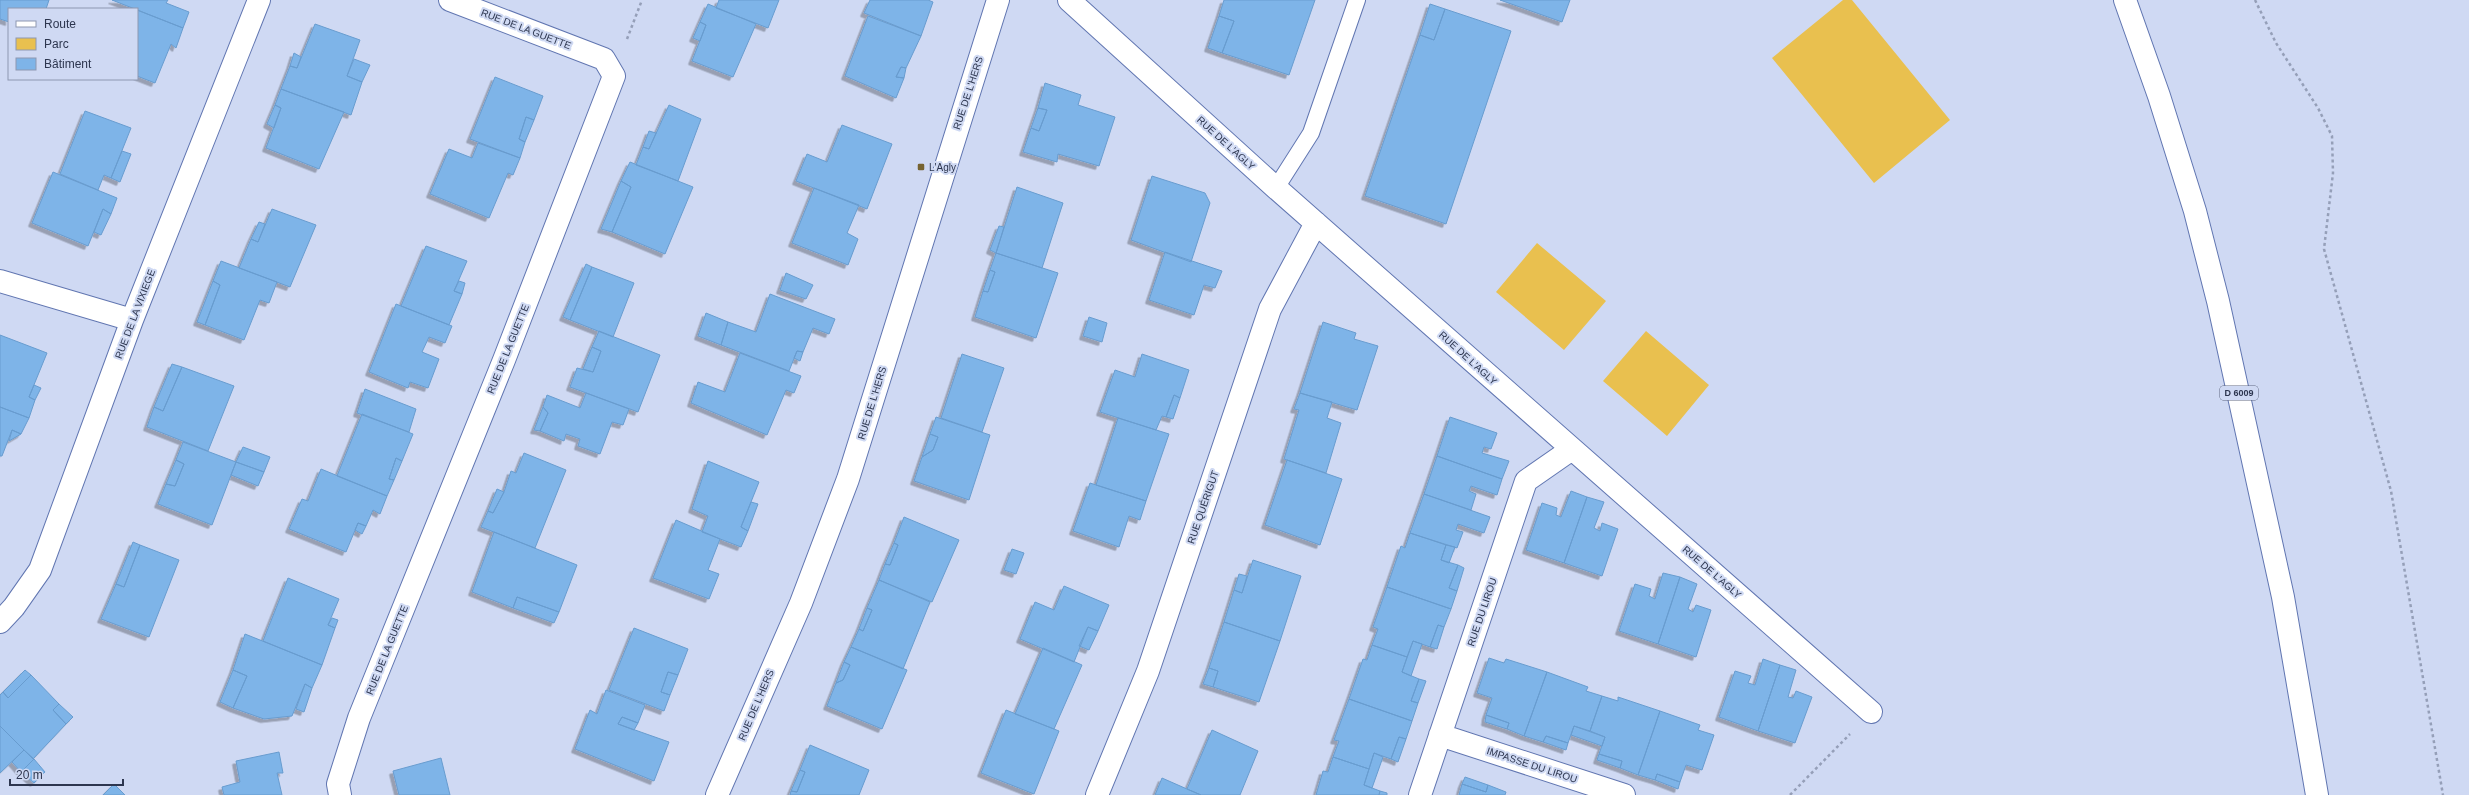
<svg xmlns="http://www.w3.org/2000/svg" width="2469" height="795" font-family="Helvetica,sans-serif">
	<style>
		.green { fill: #e9c04f }
		.building { fill: #7eb4e8; stroke: #689ccf; filter: url(#shadow) }
		.lines { fill: none; stroke-linecap: round; stroke-linejoin: round }
		.service-casing { stroke: #6176b1; stroke-width: 18 }
		.minor-casing { stroke: #6176b1; stroke-width: 24 }
		.primary-casing { stroke: #6176b1; stroke-width: 24 }
		.path { stroke: #959fb8; stroke-width: 2.5; stroke-dasharray: 3 3; stroke-linecap: butt }
		.service { stroke: #fff; stroke-width: 16 }
		.minor { stroke: #fff; stroke-width: 22 }
		.primary { stroke: #fff; stroke-width: 22 }
		.poi-dot { fill: #766331; stroke: #cfd9f3; stroke-width: 1.5 }
		.labels { text-anchor: middle; dominant-baseline: central; stroke-width: 4; stroke-linejoin: round; paint-order: stroke }
		.shield { fill: #cfd9f3; stroke: #5e6780; stroke-width: 1 }
		.shield-label { font-size: 9px; font-weight: bold; fill: #2d364f }
		.street-label { font-size: 10px; fill: #2d364f; stroke: #cfd9f3 }
		.poi-label { font-size: 10px; fill: #2d364f; stroke: #cfd9f3; text-anchor: start }
	</style>
	<defs>
		<filter id="shadow"><feDropShadow dx="-3.5" dy="3.5" stdDeviation="0" flood-color="#0004"/></filter>
	</defs>
	<rect width="100%" height="100%" fill="#cfd9f3"/>
	<!-- green -->
	<path class="green" d="M1843,0h9l98,120 -76,63 -102,-125z
		M1537,243l69,58 -42,49 -68,-58z
		M1646,331l63,54 -42,51 -64,-55z"/>
	<!-- building -->
	<path class="building" d="M0,0h49l-3,9h-37v13l-9,-3z
		M112,0h56l-2,3 23,9 -6,16z
		M719,0h60l-11,28 -52,-20z
		M870,0h58l5,2 -12,34 -57,-23z
		M1224,0h91l-26,75 -67,-22 12,-32 -15,-5z
		M1500,0h70l-8,22z
		M708,4l48,20 -23,53 -41,-16 14,-36 -6,-3z
		M1430,4l15,5 -11,31 -14,-5z
		M1445,9l66,22 -65,193 -81,-28 55,-161 14,5z
		M137,10l46,18 -7,20 -5,-4 -16,39 -18,-7z
		M868,16l53,20 -15,32 -5,-1 -5,10 8,1 -8,20 -51,-22z
		M1219,16l15,5 -12,32 -14,-5z
		M700,22l6,3 -6,16 -7,-3z
		M315,24l45,16 -13,36 15,6 -11,33 -70,-26 9,-23 7,2z
		M294,53l7,4 -4,11 -7,-2z
		M354,59l16,6 -8,17 -15,-6z
		M901,67l5,1 -2,10 -8,-1z
		M495,77l48,19 -9,24 -8,-3 -7,22 6,3 -5,16 -50,-19z
		M1045,83l36,12 -3,10 37,12 -16,49 -41,-12 -1,8 -34,-10 8,-24 8,3 8,-21 -9,-2z
		M281,89l63,23 -25,57 -53,-21 15,-40 -6,-3z
		M275,105l6,3 -7,20 -7,-4z
		M669,105l32,14 -23,62 -42,-16 7,-18 6,2z
		M1038,108l9,2 -8,21 -8,-3z
		M85,111l46,17 -20,50 -7,-3 -6,15 -38,-16z
		M526,117l8,3 -9,22 -6,-3z
		M842,125l50,19 -25,65 -71,-28 11,-27 20,8z
		M649,131l7,2 -7,16 -6,-2z
		M478,143l42,15 -7,17 -5,-2 -19,45 -59,-24 19,-45 23,9z
		M122,151l9,3 -11,28 -9,-4z
		M630,162l63,25 -28,67 -53,-22 19,-45 -10,-6z
		M53,172l64,26 -6,16 -8,-5 -15,37 -56,-23z
		M1152,176l53,17 5,10 -19,59 -60,-22z
		M621,181l10,6 -19,45 -11,-3z
		M1017,187l46,16 -21,65 -46,-15z
		M814,188l45,17 -12,28 11,6 -10,26 -56,-22z
		M103,209l8,5 -10,21 -7,-3z
		M272,209l44,16 -26,62 -51,-19 12,-29 7,3z
		M259,222l6,2 -7,18 -7,-3z
		M999,226l5,1 -8,26 -6,-3z
		M426,246l41,15 -13,30 8,3 -13,31 -48,-19z
		M1165,252l57,19 -7,17 -11,-3 -10,30 -45,-15z
		M996,253l62,20 -22,65 -61,-21 8,-26 5,1 7,-20 -5,-2z
		M221,261l56,21 -8,21 -9,-3 -16,40 -39,-15 15,-40 -7,-4z
		M586,264l6,3 -22,53 -7,-3z
		M592,267l42,16 -21,54 -43,-17z
		M990,270l5,2 -7,20 -5,-1z
		M786,273l27,12 -7,14 -26,-9z
		M213,281l7,4 -15,40 -8,-3z
		M459,281l6,2 -3,11 -8,-3z
		M770,294l65,25 -6,15 -16,-6 -10,24 -6,-1 -8,20 -68,-26 7,-23 28,10z
		M396,304l56,22 -7,17 -16,-6 -7,15 17,7 -11,29 -18,-6 -2,6 -39,-16z
		M706,313l22,9 -7,23 -23,-9z
		M1089,317l18,6 -5,19 -19,-6z
		M1323,322l33,11 -2,6 24,7 -21,64 -57,-17z
		M599,331l61,24 -22,57 -68,-25 7,-19 16,4 8,-21 -9,-4z
		M0,335l47,18 -18,44 6,3 -6,18 -29,-11z
		M592,347l9,4 -8,21 -10,-3z
		M797,351l6,1 -3,9 -6,-3z
		M740,353l61,23 -7,17 -8,-3 -19,45 -76,-32 7,-21 27,10z
		M962,354l42,14 -22,64 -41,-14z
		M1142,354l47,16 -9,28 -6,-3 -8,22 -4,-1 -6,14 -56,-18 15,-42 20,7z
		M172,364l10,3 -19,44 -9,-4z
		M182,367l52,19 -26,65 -61,-24 7,-20 9,4z
		M34,385l7,3 -6,12 -6,-3z
		M365,389l51,20 -7,23 -52,-19z
		M586,393l43,16 -6,16 -11,-3 -12,32 -22,-8 2,-7 -14,-5 -2,7 -24,-10 8,-18 -5,-6 4,-12 33,13z
		M1300,393l32,9 -5,16 14,5 -15,50 -42,-14 15,-49 -5,-1z
		M1174,395l6,3 -7,21 -7,-2z
		M0,407l29,11 -8,16 -9,-4 -10,26h-2z
		M543,407l5,6 -8,18 -6,-1z
		M362,414l51,20 -11,27 -6,-3 -7,21 5,1 -7,16 -50,-20z
		M936,417l54,18 -21,65 -55,-19 8,-24 11,-7 5,-13 -8,-3z
		M1450,417l47,16 -6,16 -7,-2 -2,6 27,8 -7,18 -65,-23z
		M1118,418l51,16 -23,67 -50,-16z
		M12,430l9,4 -12,7z
		M930,434l8,3 -5,13 -11,7z
		M183,442l53,20 -24,63 -54,-21 8,-20 9,2 9,-22 -8,-4z
		M243,447l27,10 -6,15 -28,-10z
		M524,453l42,17 -31,78 -54,-21 7,-16 5,2 11,-21 7,-21 5,2z
		M1437,456l65,23 -5,16 -26,-9 -2,5 7,3 -5,16 -47,-16z
		M396,458l6,3 -8,19 -5,-1z
		M176,460l8,4 -9,22 -9,-2z
		M1287,460l55,19 -22,66 -55,-20z
		M708,461l51,21 -18,45 7,4 -7,16 -39,-15 6,-16 -16,-7z
		M236,462l28,10 -6,14 -27,-11z
		M321,469l66,27 -7,18 -7,-4 -7,16 -8,-3 -12,29 -57,-23 13,-30 6,2z
		M1090,483l56,18 -6,19 -11,-4 -10,31 -46,-16z
		M497,489l7,3 -11,21 -5,-2z
		M1571,491l16,6 -23,66 -38,-13 16,-47 15,5 -1,7 5,2z
		M1424,494l66,23 -6,16 -26,-9 -2,6 7,2 -6,16 -47,-15z
		M1587,497l17,5 -10,26 6,3 2,-8 16,6 -16,47 -38,-13z
		M751,502l7,2 -10,27 -7,-4z
		M904,517l55,23 -27,62 -53,-22 6,-16 5,1 8,-20 -4,-2z
		M676,520l44,19 -12,31 11,4 -10,25 -56,-21z
		M358,523l8,3 -4,8 -7,-4z
		M494,532l83,33 -18,47 -42,-15 -4,11 -41,-16z
		M1410,533l36,12 -5,15 17,5 -9,23 8,3 -6,18 -64,-22 14,-41 4,2z
		M133,542l7,3 -16,42 -8,-3z
		M894,543l4,2 -8,20 -5,-1z
		M140,545l39,15 -30,77 -48,-18 15,-35 8,3z
		M1446,545l9,2 -6,16 -8,-3z
		M1012,549l12,4 -8,21 -12,-4z
		M1253,560l48,16 -21,65 -56,-19 10,-32 8,3z
		M1458,565l6,3 -7,23 -8,-3z
		M1663,573l17,4 -22,67 -39,-13 16,-47 16,5 -2,7 6,3z
		M1239,574l8,2 -5,17 -8,-3z
		M1680,577l17,7 -9,25 5,3 3,-7 15,5 -15,47 -38,-13z
		M288,578l51,21 -11,26 7,3 -13,37 -59,-24z
		M879,580l51,22 -27,67 -52,-22 8,-18 4,2 9,-21 -5,-2z
		M1064,586l45,19 -11,26 -10,-4 -14,35 -54,-23 15,-37 19,8z
		M1387,587l64,22 -7,18 -6,-2 -8,22 -17,-6 -6,16 -35,-12 6,-16 -5,-2z
		M517,597l42,15 -5,11 -41,-15z
		M867,608l5,2 -9,21 -4,-2z
		M332,618l6,2 -3,8 -7,-3z
		M1224,622l56,19 -21,61 -46,-15 5,-16 -9,-3z
		M1438,625l6,2 -7,22 -7,-2z
		M1088,627l10,4 -9,19 -10,-4z
		M634,628l54,21 -10,26 -10,-3 -7,20 9,3 -6,16 -55,-21z
		M245,634l77,31 -10,23 -7,-4 -13,32 -28,3 -31,-11 14,-32 -14,-6z
		M1413,641l9,3 -11,32 -9,-4z
		M1372,645l35,12 -5,15 17,7 -8,22 7,2 -6,18 -63,-22 14,-40 4,1z
		M851,647l56,23 -25,59 -55,-23 9,-23 7,-3 7,-15 -6,-3z
		M1043,648l39,17 -28,64 -39,-15z
		M1489,658l15,5 2,-4 41,13 -23,64 -17,-7 2,-6 -23,-8 6,-17 -15,-5z
		M1763,659l17,6 -22,66 -39,-14 16,-46 16,5 -3,7 7,2z
		M844,662l6,3 -7,15 -7,3z
		M1780,665l16,5 -8,27 5,1 3,-7 16,6 -17,46 -37,-12z
		M1209,668l9,3 -5,16 -10,-3z
		M25,670l6,5 -23,23 -5,-6z
		M233,670l14,6 -14,32 -13,-6z
		M668,672l10,3 -8,20 -9,-3z
		M1547,672l41,15 -2,4 16,5 -12,35 -16,-5 -6,17 -22,-7 -3,6 -19,-6z
		M31,675l28,29 -6,6 13,14 -33,35 -33,-33v-31l3,-3 5,6z
		M1419,679l7,2 -8,22 -7,-2z
		M305,684l7,4 -8,24 -8,-3z
		M606,690l39,15 -7,18 -16,-6 -4,7 51,18 -15,39 -79,-32 15,-39 7,4z
		M1602,696l16,5v-4l42,14 -22,64 -18,-7 2,-7 -23,-7 6,-17 -15,-6z
		M1349,699l63,22 -6,18 -7,-2 -8,22 -17,-6 -5,16 -36,-12 6,-16 -5,-1z
		M59,704l14,13 -7,7 -13,-14z
		M1006,710l53,21 -25,63 -53,-21z
		M1660,711l40,14 -2,5 16,5 -12,35 -16,-5 -6,17 -23,-8 -2,6 -17,-5z
		M1486,715l23,8 -2,6 -22,-7z
		M622,717l16,6 -4,7 -16,-6z
		M0,726l24,24 -24,23z
		M1574,726l31,11 -3,9 -31,-11z
		M1212,730l46,21 -18,44h-39l-14,-6z
		M1546,736l22,7 -2,7 -23,-8z
		M1399,737l7,2 -8,23 -7,-3z
		M810,745l59,25 -10,25h-69l1,-4 6,1 8,-20 -5,-2z
		M24,750l10,9 -13,13 -9,-10z
		M279,752l4,21h-6l5,22h-58l-2,-8 18,-5 -4,-21z
		M1374,753l9,4 -11,31 -8,-3z
		M1599,754l23,7 -2,7 -23,-8z
		M1333,757l36,12 -5,16 16,6 -1,4h-63l7,-24 5,1z
		M441,758l9,37h-51l-6,-24z
		M34,759l11,13 -11,11 -13,-11z
		M800,770l5,2 -8,20 -6,-1z
		M1657,774l23,8 -2,7 -23,-9z
		M1465,777l23,8 -2,7 -24,-8z
		M1162,778l25,11 14,6h-46z
		M114,784l11,11h-22z
		M1462,784l24,8 2,-7 18,7 -1,3h-46z
		M1380,791l7,2v2h-8z"/>
	<g class="lines">
		<defs>
			<path id="service" d="M1276,188l35,-55 46,-133"/>
			<path id="minor" d="M1069,0l207,188 595,524
				M0,281l132,39
				M0,622l14,-15 26,-37 92,-250 127,-320
				M1440,735l184,60
				M340,795l-2,-11 21,-66 145,-358 110,-284 -10,-17 -154,-59
				M717,795l84,-192 47,-124 150,-479
				M1097,795l51,-124 122,-362 46,-86
				M1420,795l106,-314 46,-32"/>
			<path id="primary" d="M2125,0l34,96 36,115 23,90 65,296 34,198"/>
		</defs>
		<!-- service casing -->
		<use href="#service" class="service-casing"/>
		<!-- minor casing -->
		<use href="#minor" class="minor-casing"/>
		<!-- primary casing -->
		<use href="#primary" class="primary-casing"/>
		<!-- path -->
		<path class="path" d="M2255,0l21,43 42,65 14,28 1,37 -9,76 67,242 52,304
			M627,39l15,-39
			M1790,795l60,-61"/>
		<!-- service -->
		<use href="#service" class="service"/>
		<!-- minor -->
		<use href="#minor" class="minor"/>
		<!-- primary -->
		<use href="#primary" class="primary"/>
	</g>
	<!-- markers -->
	<rect class="poi-dot" x="917" y="163" width="8" height="8" rx="2"/>
	<g class="labels">
		<!-- shield labels -->
		<rect class="shield" x="2220" y="386" width="38" height="14" rx="3"/>
		<g class="shield-label">
			<text x="2239" y="393">D 6009</text>
		</g>
		<!-- street labels -->
		<g class="street-label">
			<text transform="translate(526 29) rotate(21)">RUE DE LA GUETTE</text>
			<text transform="translate(968 93) rotate(-72)">RUE DE L'HERS</text>
			<text transform="translate(1226 143) rotate(42)">RUE DE L'AGLY</text>
			<text transform="translate(135 314) rotate(-69)">RUE DE LA VIXIEGE</text>
			<text transform="translate(508 349) rotate(-68)">RUE DE LA GUETTE</text>
			<text transform="translate(1468 358) rotate(42)">RUE DE L'AGLY</text>
			<text transform="translate(872 403) rotate(-73)">RUE DE L'HERS</text>
			<text transform="translate(1203 507) rotate(-71)">RUE QUÉRIGUT</text>
			<text transform="translate(1712 572) rotate(41)">RUE DE L'AGLY</text>
			<text transform="translate(1482 612) rotate(-71)">RUE DU LIROU</text>
			<text transform="translate(387 650) rotate(-68)">RUE DE LA GUETTE</text>
			<text transform="translate(756 705) rotate(-67)">RUE DE L'HERS</text>
			<text transform="translate(1532 765) rotate(18)">IMPASSE DU LIROU</text>
		</g>
		<!-- poi labels -->
		<g class="poi-label">
			<text x="929" y="167">L'Agly</text>
		</g>
	</g>
	<!-- legend -->
	<rect x="8" y="8" width="130" height="72" fill="#cfd9f3" stroke="#8e98b1"/>
	<rect x="16" y="21" width="20" height="6" fill="#ffffff" stroke="#8e98b1"/>
	<text x="44" y="28" font-size="12" fill="#2d364f">Route</text>
	<rect x="16" y="38" width="20" height="12" fill="#e9c04f" stroke="#8e98b1"/>
	<text x="44" y="48" font-size="12" fill="#2d364f">Parc</text>
	<rect x="16" y="58" width="20" height="12" fill="#7eb4e8" stroke="#8e98b1"/>
	<text x="44" y="68" font-size="12" fill="#2d364f">Bâtiment</text>
	<!-- scale -->
	<path d="M10 779v6h113v-6" fill="none" stroke="#2d364f" stroke-width="2"/>
	<text x="16" y="779" font-size="12" fill="#2d364f" stroke="#cfd9f3" stroke-width="3" paint-order="stroke">20 m</text>
</svg>
